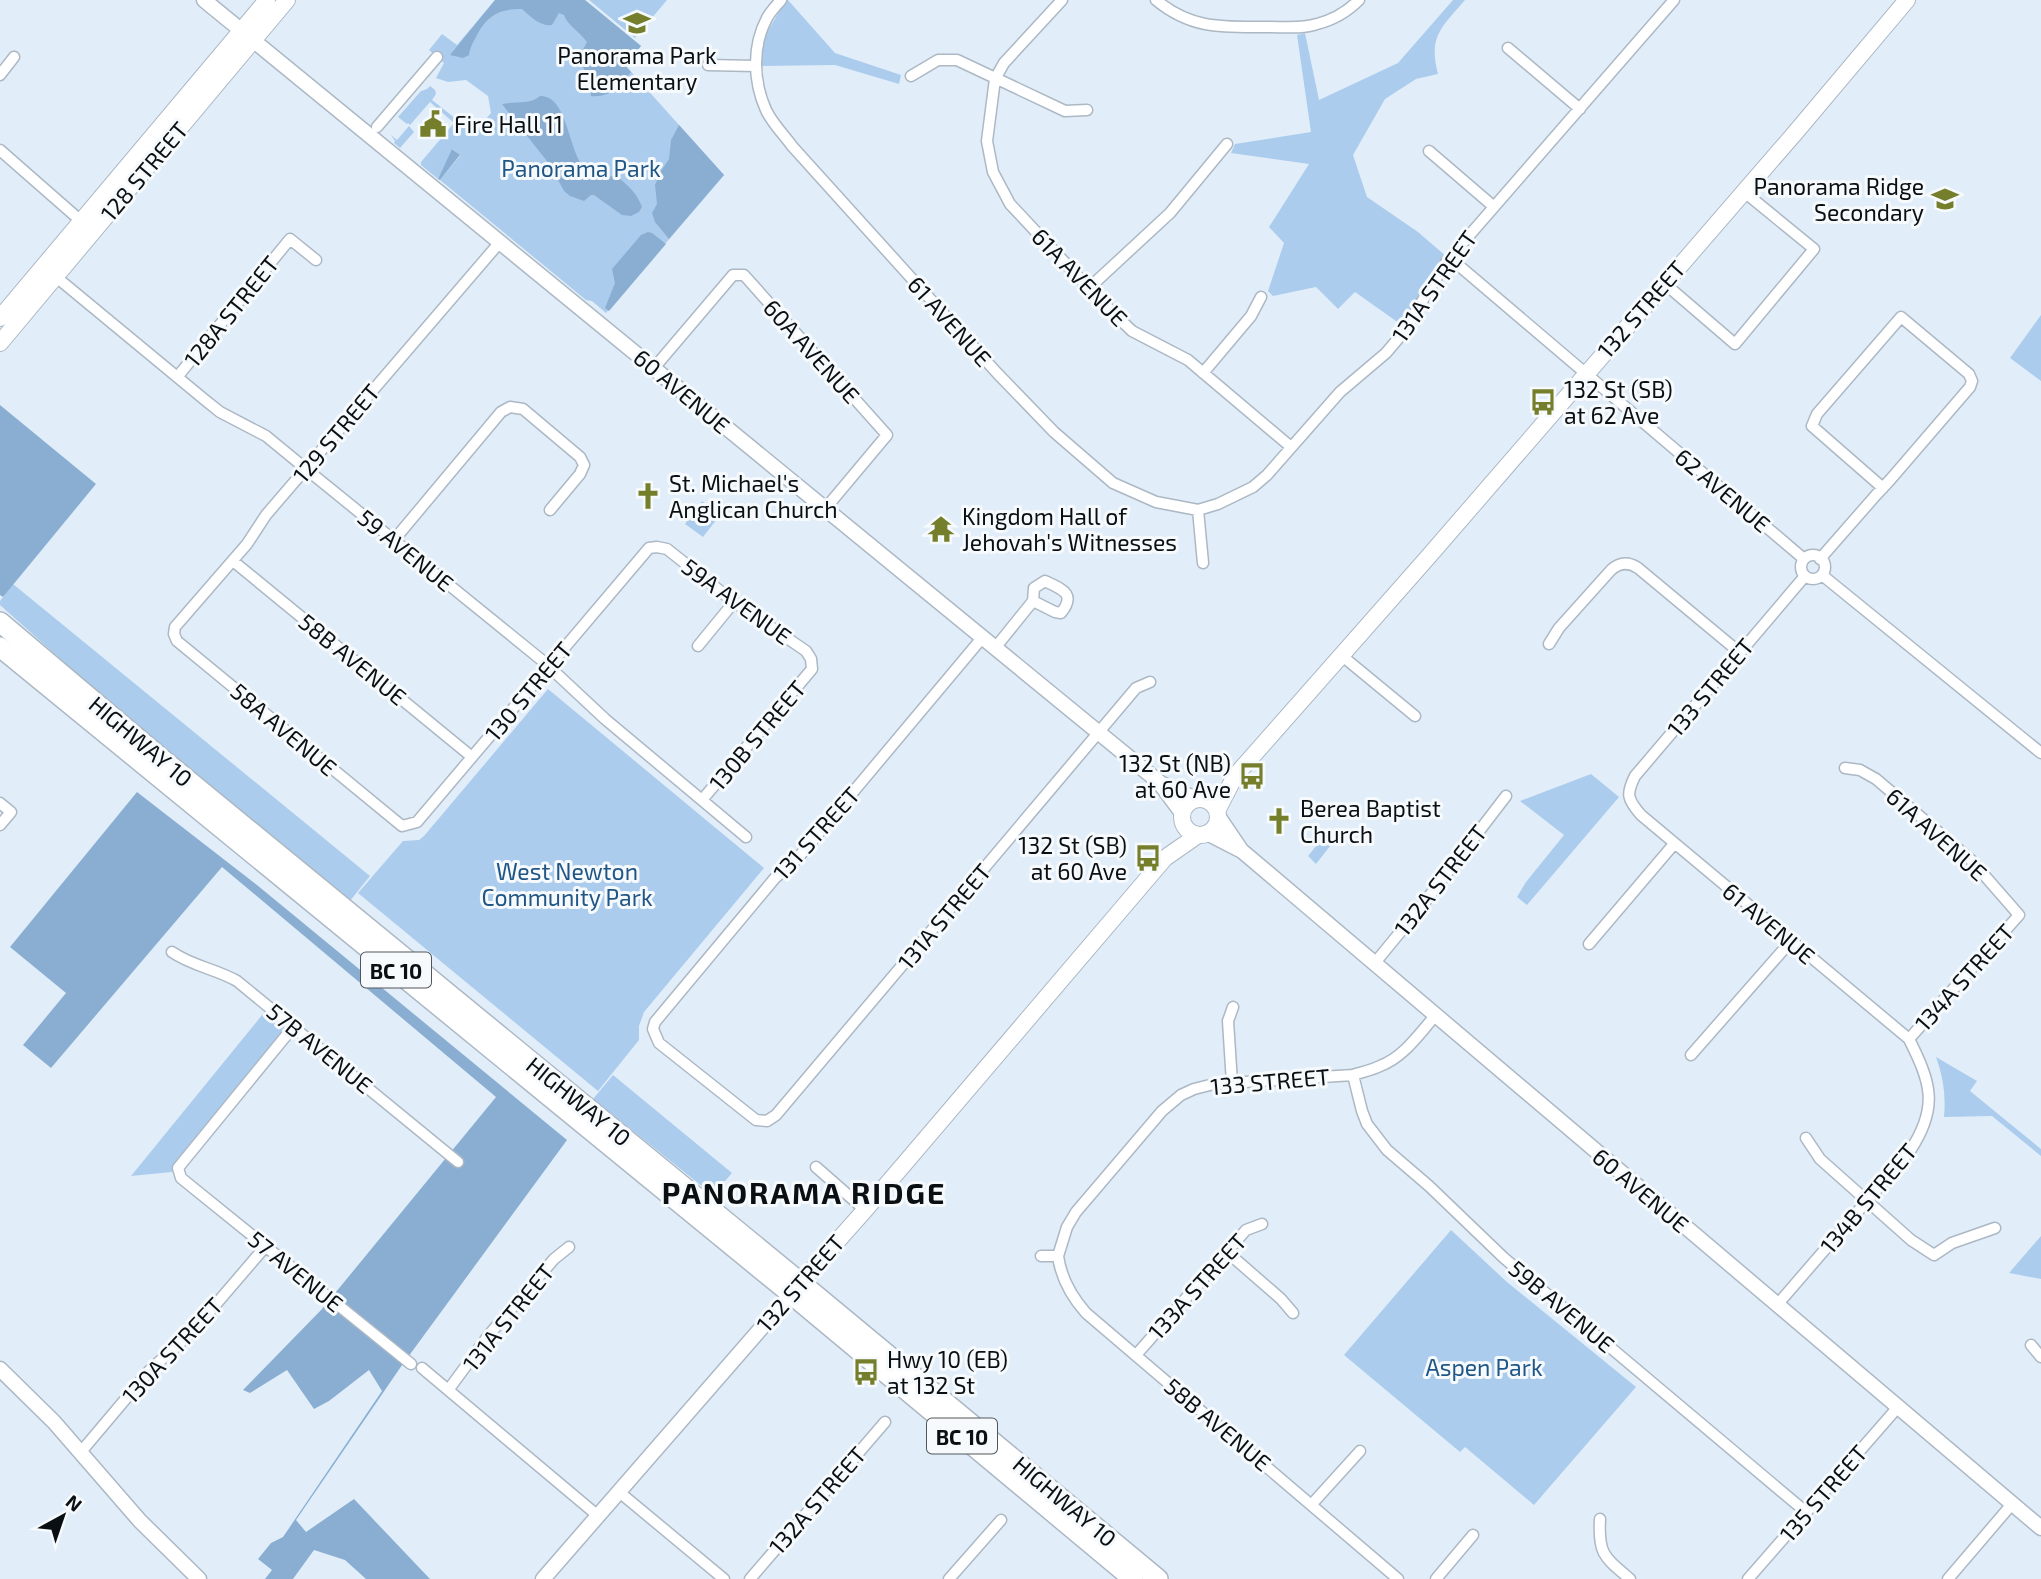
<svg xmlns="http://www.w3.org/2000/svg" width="2041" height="1579" font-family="'Exo 2',sans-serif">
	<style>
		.green { fill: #accced }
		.forest { fill: #8aaed2 }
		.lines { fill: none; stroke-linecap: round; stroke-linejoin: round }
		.minor-casing { stroke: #acb8c4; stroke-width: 13 }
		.tertiary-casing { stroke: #acb8c4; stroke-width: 17 }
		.secondary-casing { stroke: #acb8c4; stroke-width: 18 }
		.trunk-casing { stroke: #acb8c4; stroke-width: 22 }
		.minor { stroke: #fff; stroke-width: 10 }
		.tertiary { stroke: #fff; stroke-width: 14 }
		.secondary { stroke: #fff; stroke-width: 16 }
		.trunk { stroke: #fff; stroke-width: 19 }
		.labels { text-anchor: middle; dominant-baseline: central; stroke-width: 6; stroke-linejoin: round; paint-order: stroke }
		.shield { fill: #f7fafc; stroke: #515659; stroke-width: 2 }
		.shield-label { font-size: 21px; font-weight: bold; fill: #0a0f13 }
		.poi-label { font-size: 23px; fill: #0a0f13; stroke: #f7fafc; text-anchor: start }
		.park-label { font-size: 23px; fill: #205685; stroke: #f7fafc }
		.street-label { font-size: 23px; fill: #0a0f13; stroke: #f7fafc }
		.district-label { font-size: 30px; font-weight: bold; letter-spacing: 2px; fill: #0a0f13; stroke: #f7fafc }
	</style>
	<rect width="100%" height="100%" fill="#e1eefa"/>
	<!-- green -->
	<path class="green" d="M495,0h90l56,46 -15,20 98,109 -118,138 -14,-12 -6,-1 -146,-120 20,-24 -7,-7 -15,30 -17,-14v-3l33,-39 -24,-21 -20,23 -2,-2 -1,1 -9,-7 23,-26 6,-2 3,-3 5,4 1,4 -4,6 42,33 17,-20 -3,-17 -22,-16 -18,2 -12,-4 8,-15 -15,-13 13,-16 15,11z
		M589,0h78l-32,38z
		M786,0h2l47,53 66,22 -2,9 -64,-19 -76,1 4,-27z
		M1453,0h12c-23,27 -37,36 -27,74l-22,5 -31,20 -32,56 14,42 51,35 29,25 -44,69 -48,-34 -17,17 -22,-22 -43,9 -5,-5 16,-48 -15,-16 40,-63 -78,-11 4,-9 76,-12 -14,-97 8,-2 14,67 79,-37z
		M409,126l5,6 -14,16 -6,-5 1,-2 -4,-6 6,5z
		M2041,315v66l-31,-23z
		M702,501l18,14 -17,22 -18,-13z
		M13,584l357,292 -21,26 -226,-187 -123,-110v-4z
		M548,689l216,179 -120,144 -5,14v14l-41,51 -240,-198 45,-52 16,-1 5,-4z
		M1591,774l28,23 -92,108 -10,-8 9,-15 38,-47 -44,-34z
		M1329,830l9,6 -22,28 -8,-8z
		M267,1009l23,18 -6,11 -112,134 -41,4z
		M1936,1057l41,24 -7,10 71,58v7l-49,-40 -48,1c2,-22 -1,-40 -8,-60z
		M613,1075l119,98 -19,22 -120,-96z
		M1451,1230l56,52 129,105 -102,118 -69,-58 -5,5 -116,-97z
		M2041,1236v43l-32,-6z"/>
	<!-- forest -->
	<path class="forest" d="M495,0h90l56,46 -16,19 6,7c-12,14 -20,26 -40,24l-1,-12 -11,-27 8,-15c-7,-10 -20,-17 -23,-27l-5,-2 -7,12c-12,2 -22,-9 -30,-16 -22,0 -33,5 -44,24 -4,8 -8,14 -9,22l-6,3 -13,-3z
		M540,96c38,-1 23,100 75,79 12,9 22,18 27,32l-3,5 -8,4 -9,-1 -28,-20h-3l-7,6 -14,-5 -6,-5 -14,-26 -48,-61c14,-3 28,1 38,-8z
		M679,125l45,50 -55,64 -14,-17 -3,-9 5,-9 -2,-19 6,-14 8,-12 2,-19z
		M452,149l8,6 -20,25 -2,-1z
		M648,232l4,1 14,11 -57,67 -4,-3 10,-25 -3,-14 29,-34z
		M0,405l96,79 -93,113 -3,-2z
		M137,792l120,93 310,255 -167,228 -104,152 10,12 48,-33 76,80h-64l-21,-19 -31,-10 -21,29h-28l7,-9 -14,-11 13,-16 12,-6 99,-146 -13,-21 -40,31 -15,8 -27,-39 -37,23 -7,-3 79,-81 174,-212 -274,-230 -171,201 -28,-23 43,-52 -56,-46z"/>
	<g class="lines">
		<defs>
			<path id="minor" d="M781,0c-5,6 -11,12 -14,18 -15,28 -14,63 -1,92 6,13 18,25 26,36l205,227 57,59 59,51 43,19 42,8 20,-6 35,-17 14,-12 73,-83 46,-39 16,-19 45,-73 227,-261
				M1062,0l-58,63 -9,16 -8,62 6,31 17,32 90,96 32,31 56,29 103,87
				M1156,0c36,30 68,27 113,27 16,0 33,2 48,-3 16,-4 31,-13 42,-24
				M1508,48l72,61
				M708,65l47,1
				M0,75l14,-18
				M911,76l27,-16h19l108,51 22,-1
				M377,127l60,-70
				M0,150l81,71
				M1429,151l64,55
				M500,242l-234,273 -19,29 -72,83 -1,7 3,7 225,185 15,-4 232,-274 8,-1 10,2 67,53 72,49 5,8 1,10 -110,131
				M1450,258l354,301
				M55,276l150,124 15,12 46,24 45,37 233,189 61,57 141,118
				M1664,283l71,61 79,-95 -71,-58
				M1089,288l81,-75 57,-69
				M654,368l79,-93h11l143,160 -62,74
				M1203,373l48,-57 10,-19
				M178,376l112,-137 26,21
				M1198,510l5,53
				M394,540l107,-128 9,-5 13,2 57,48 4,8 -4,9 -30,36
				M1801 567a12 12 0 1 1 24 0a12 12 0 1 1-24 0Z
				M1820,559l56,-64 14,-15 80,-93 2,-6 -3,-7 -68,-57 -84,97 -5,12 71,62
				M233,561l239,196
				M1822,575l219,178
				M982,638l-185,221 -22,19 -120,144 -2,7 6,14 97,77 11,1 9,-6 360,-427 14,-6
				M1549,644l10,-16 52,-58c9,-8 18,-8 27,-2l101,84
				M698,646l36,-44
				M995,648l38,-47 1,-13 11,-7c16,8 32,12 16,32l-6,-1 -22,-11
				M1341,655l74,61
				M1845,768l15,2 16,9 33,28 62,53 48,55 -110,124
				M0,803l11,9 -11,13
				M1589,944l85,-100
				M172,952c20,14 44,17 65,29l221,181
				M1374,964l50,-61 82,-107
				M294,1026l-116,142 3,10 230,186
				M1691,1055l100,-114
				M1353,1075l9,36 5,13 20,26 42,36 75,72 302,254
				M1232,1083l-4,-62 5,-14
				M1806,1138l14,21 91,81 23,15 18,-12 43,-15
				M816,1167l49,43
				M1227,1252l54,47 12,14
				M1041,1256h17l9,-29 9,-15 86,-101 19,-16 13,-6 20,-5 139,-9c9,-3 19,-5 27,-9 24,-9 39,-32 55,-50
				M1058,1256c3,22 13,40 28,57l312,266
				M1777,1305l133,-154c29,-44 21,-68 -1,-112l-268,-224c-14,-16 -15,-21 -6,-39l170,-200
				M2031,1345l10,12
				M1136,1355l110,-125 16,-6
				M422,1368l175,147
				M449,1389l39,-53 66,-77 15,-12
				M80,1453l70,-83 43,-39 72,-84
				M618,1491l106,88
				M1312,1504l48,-53
				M1600,1519c-2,35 4,38 30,60
				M750,1579l135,-157
				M949,1579l52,-59
				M1436,1579l37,-44
				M1748,1579l150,-172
				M1948,1579l64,-75"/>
			<path id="tertiary" d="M204,0l955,782 23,31
				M1160,783l36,16
				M1218,816l23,34
				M1207,833l35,18 799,677
				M0,1369l54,53 86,99 59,58
				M543,1579l248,-285"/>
			<path id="secondary" d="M0,318l267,-318
				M0,343l287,-343
				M1182 817a18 18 0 1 1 36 0a18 18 0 1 1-36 0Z
				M1217,811l18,-35 194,-220 366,-423 112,-133
				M794,1290l71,-80 300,-352 33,-23"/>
			<path id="trunk" d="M0,622l161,136 651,534 346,287
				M0,647l791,647 342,285"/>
		</defs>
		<!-- minor casing -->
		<use href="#minor" class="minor-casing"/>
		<!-- tertiary casing -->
		<use href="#tertiary" class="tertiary-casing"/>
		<!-- secondary casing -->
		<use href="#secondary" class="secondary-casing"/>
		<!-- trunk casing -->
		<use href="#trunk" class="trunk-casing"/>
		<!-- minor -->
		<use href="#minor" class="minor"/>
		<!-- tertiary -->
		<use href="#tertiary" class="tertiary"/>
		<!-- secondary -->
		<use href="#secondary" class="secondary"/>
		<!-- trunk -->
		<use href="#trunk" class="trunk"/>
	</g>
	<!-- icons -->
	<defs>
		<symbol id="school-bare" viewBox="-9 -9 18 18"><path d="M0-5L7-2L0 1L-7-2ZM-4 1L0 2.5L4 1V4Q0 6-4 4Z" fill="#757f2b" stroke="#f7fafc" stroke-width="2.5" paint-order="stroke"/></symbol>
		<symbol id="civic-bare" viewBox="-9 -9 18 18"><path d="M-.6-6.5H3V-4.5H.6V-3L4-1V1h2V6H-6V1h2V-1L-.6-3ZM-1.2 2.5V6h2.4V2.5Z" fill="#757f2b" stroke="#f7fafc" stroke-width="2.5" paint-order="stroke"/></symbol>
		<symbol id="bus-bare" viewBox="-9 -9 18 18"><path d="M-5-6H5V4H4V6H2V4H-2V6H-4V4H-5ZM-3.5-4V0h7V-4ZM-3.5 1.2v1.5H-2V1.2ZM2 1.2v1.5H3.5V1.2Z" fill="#757f2b" stroke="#f7fafc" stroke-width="2.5" paint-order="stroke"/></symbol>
		<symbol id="church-bare" viewBox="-9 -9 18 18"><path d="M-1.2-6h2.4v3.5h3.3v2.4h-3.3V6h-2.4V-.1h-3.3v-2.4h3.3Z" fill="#757f2b" stroke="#f7fafc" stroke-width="2.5" paint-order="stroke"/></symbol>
		<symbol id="temple-bare" viewBox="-9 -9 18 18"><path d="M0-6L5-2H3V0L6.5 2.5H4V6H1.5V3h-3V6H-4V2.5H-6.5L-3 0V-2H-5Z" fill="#757f2b" stroke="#f7fafc" stroke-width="2.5" paint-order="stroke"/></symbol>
	</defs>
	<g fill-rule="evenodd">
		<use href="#school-bare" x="618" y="4" width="38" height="38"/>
		<use href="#civic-bare" x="414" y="105" width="38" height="38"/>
		<use href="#school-bare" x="1926" y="180" width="38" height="38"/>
		<use href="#bus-bare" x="1524" y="383" width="38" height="38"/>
		<use href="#church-bare" x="629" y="477" width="38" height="38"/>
		<use href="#temple-bare" x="922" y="510" width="38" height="38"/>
		<use href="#bus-bare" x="1233" y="757" width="38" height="38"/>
		<use href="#church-bare" x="1260" y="802" width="38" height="38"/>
		<use href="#bus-bare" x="1129" y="839" width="38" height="38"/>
		<use href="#bus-bare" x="847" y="1353" width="38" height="38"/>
	</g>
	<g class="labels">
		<!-- shield labels -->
		<g class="shield">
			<rect x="361" y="952.5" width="70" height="35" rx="5"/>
			<rect x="927" y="1418.5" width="70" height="35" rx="5"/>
		</g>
		<g class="shield-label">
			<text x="396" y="970">BC 10</text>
			<text x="962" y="1436">BC 10</text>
		</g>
		<!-- poi labels -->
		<g class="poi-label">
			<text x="637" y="55" text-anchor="middle">Panorama Park<tspan x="637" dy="26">Elementary</tspan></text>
			<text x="454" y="124">Fire Hall 11</text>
			<text x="1924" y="186" text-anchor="end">Panorama Ridge<tspan x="1924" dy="26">Secondary</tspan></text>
			<text x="1564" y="389">132 St (SB)<tspan x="1564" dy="26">at 62 Ave</tspan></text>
			<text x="669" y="483">St. Michael's<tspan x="669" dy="26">Anglican Church</tspan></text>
			<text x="962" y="516">Kingdom Hall of<tspan x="962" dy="26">Jehovah's Witnesses</tspan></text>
			<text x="1231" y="763" text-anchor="end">132 St (NB)<tspan x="1231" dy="26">at 60 Ave</tspan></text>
			<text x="1300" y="808">Berea Baptist<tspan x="1300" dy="26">Church</tspan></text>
			<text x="1127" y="845" text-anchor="end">132 St (SB)<tspan x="1127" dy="26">at 60 Ave</tspan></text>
			<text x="887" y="1359">Hwy 10 (EB)<tspan x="887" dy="26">at 132 St</tspan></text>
		</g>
		<!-- park labels -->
		<g class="park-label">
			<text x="581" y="168">Panorama Park</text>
			<text x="567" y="871">West Newton<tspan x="567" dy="26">Community Park</tspan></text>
			<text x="1484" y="1367">Aspen Park</text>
		</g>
		<!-- street labels -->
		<g class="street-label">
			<text transform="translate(144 171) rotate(-50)">128 STREET</text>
			<text transform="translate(1080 277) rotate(46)">61A AVENUE</text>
			<text transform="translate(1434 286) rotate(-55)">131A STREET</text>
			<text transform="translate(1641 309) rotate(-49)">132 STREET</text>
			<text transform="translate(231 311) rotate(-51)">128A STREET</text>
			<text transform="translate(950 321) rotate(48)">61 AVENUE</text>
			<text transform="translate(812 351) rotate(48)">60A AVENUE</text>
			<text transform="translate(682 391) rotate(40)">60 AVENUE</text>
			<text transform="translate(336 433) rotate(-50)">129 STREET</text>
			<text transform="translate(1723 490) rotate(40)">62 AVENUE</text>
			<text transform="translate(406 550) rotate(39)">59 AVENUE</text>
			<text transform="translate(737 601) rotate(36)">59A AVENUE</text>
			<text transform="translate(353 659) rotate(39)">58B AVENUE</text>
			<text transform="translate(1710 687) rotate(-50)">133 STREET</text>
			<text transform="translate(528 691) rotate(-50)">130 STREET</text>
			<text transform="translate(284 729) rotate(40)">58A AVENUE</text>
			<text transform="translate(757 735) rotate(-50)">130B STREET</text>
			<text transform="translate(141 741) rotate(40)">HIGHWAY 10</text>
			<text transform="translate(816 833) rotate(-48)">131 STREET</text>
			<text transform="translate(1937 834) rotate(42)">61A AVENUE</text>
			<text transform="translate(1440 880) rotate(-52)">132A STREET</text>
			<text transform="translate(944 916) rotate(-50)">131A STREET</text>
			<text transform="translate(1769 923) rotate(40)">61 AVENUE</text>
			<text transform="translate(1964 977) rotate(-48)">134A STREET</text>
			<text transform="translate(320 1048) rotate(39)">57B AVENUE</text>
			<text transform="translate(1270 1081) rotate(-5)">133 STREET</text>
			<text transform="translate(579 1101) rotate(39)">HIGHWAY 10</text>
			<text transform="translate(1641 1190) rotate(40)">60 AVENUE</text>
			<text transform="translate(1868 1198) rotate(-50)">134B STREET</text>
			<text transform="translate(296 1271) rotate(39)">57 AVENUE</text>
			<text transform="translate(800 1283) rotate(-49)">132 STREET</text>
			<text transform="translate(1197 1286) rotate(-48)">133A STREET</text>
			<text transform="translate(1562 1306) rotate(40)">59B AVENUE</text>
			<text transform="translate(508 1317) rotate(-51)">131A STREET</text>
			<text transform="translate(172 1350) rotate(-47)">130A STREET</text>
			<text transform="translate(1218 1424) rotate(40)">58B AVENUE</text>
			<text transform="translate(1823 1493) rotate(-49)">135 STREET</text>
			<text transform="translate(817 1500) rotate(-49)">132A STREET</text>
			<text transform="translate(1065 1501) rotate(40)">HIGHWAY 10</text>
		</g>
		<!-- district labels -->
		<g class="district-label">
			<text x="804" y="1192">PANORAMA RIDGE</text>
		</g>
	</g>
	<!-- north arrow -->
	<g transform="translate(63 1516) rotate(40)" stroke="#f7fafc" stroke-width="5" paint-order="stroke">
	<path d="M0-5L12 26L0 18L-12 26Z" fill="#0a0f13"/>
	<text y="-10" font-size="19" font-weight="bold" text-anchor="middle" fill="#0a0f13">N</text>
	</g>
</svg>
